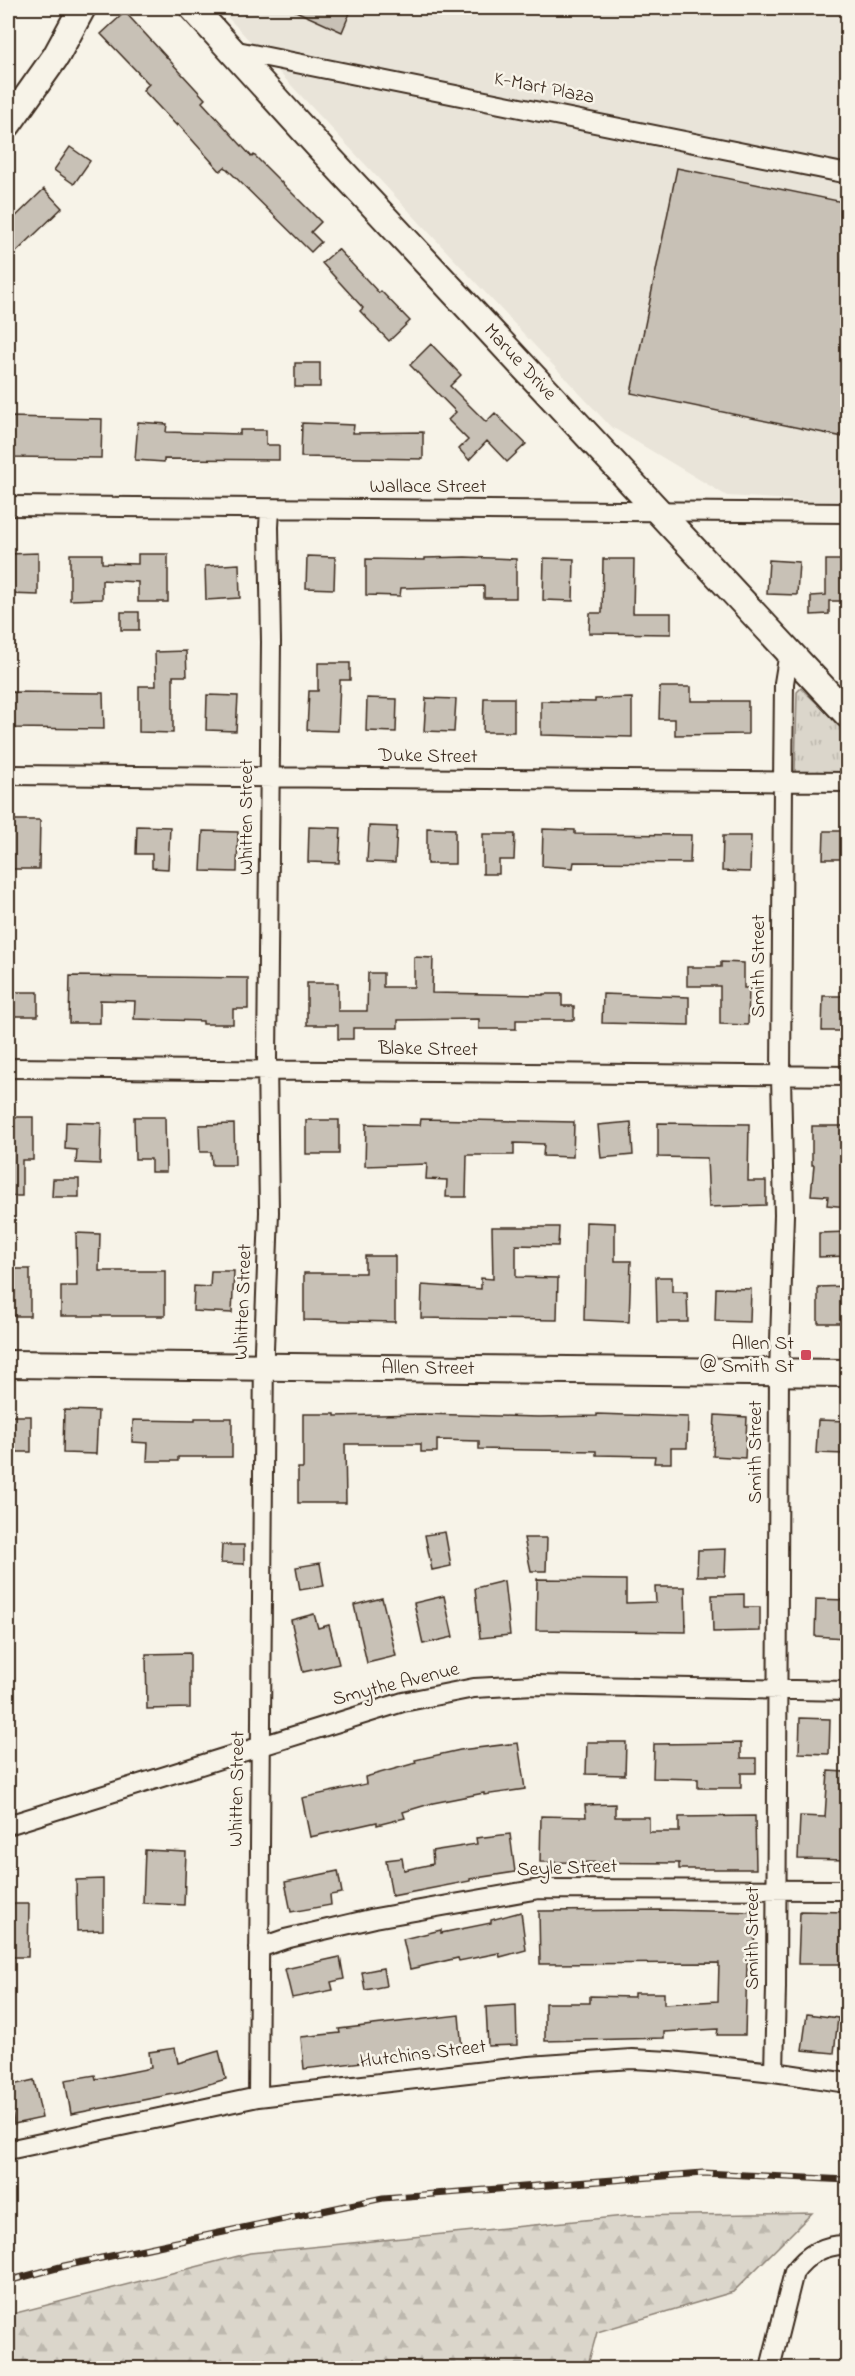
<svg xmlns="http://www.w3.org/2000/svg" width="855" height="2376" font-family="'Indie Flower',sans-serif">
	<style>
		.built { fill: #e9e4d9 }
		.forest { fill: url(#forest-firs); stroke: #8b8074; stroke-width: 1.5 }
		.park { fill: url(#park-tufts); stroke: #8b8074; stroke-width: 1.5 }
		.building { fill: #c8c1b6; stroke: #3b2a1e; stroke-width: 1.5 }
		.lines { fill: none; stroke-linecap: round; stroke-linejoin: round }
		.street-casing { stroke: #3b2a1e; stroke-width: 22 }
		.secondary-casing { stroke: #3b2a1e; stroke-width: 30 }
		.street { stroke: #f7f3e8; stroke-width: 18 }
		.secondary { stroke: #f7f3e8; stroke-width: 26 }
		.rail-casing { stroke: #3b2a1e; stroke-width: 7 }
		.rail { stroke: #f7f3e8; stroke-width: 4.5; stroke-dasharray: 14; stroke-linecap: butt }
		.poi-dot { fill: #d1495b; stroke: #f7f3e8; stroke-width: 2 }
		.labels { text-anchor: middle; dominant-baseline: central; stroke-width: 5; stroke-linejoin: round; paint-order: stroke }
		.street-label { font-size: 20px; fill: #3b2a1e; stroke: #f7f3e8 }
		.poi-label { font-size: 20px; fill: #3b2a1e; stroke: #f7f3e8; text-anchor: end }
	</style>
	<defs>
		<pattern id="forest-firs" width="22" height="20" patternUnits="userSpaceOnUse" patternTransform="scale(1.5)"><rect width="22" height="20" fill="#dbd6cb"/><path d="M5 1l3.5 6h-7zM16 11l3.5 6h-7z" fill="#bdb8ae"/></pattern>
		<pattern id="park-tufts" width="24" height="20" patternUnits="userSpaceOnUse" patternTransform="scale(1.5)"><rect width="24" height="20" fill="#dbd6cb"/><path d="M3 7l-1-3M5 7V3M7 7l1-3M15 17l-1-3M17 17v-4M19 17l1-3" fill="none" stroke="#bdb8ae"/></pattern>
	</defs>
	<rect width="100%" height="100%" fill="#f7f3e8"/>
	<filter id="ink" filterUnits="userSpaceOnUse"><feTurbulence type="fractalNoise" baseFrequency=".0167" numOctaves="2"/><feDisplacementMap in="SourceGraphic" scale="12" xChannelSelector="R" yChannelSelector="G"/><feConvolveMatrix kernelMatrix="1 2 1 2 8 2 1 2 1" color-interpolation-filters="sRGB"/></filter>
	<g filter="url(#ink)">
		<!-- built -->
		<path class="built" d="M219,8h628v495l-120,-7 -117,-70z"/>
		<!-- forest -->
		<path class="forest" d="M812,2213l-79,79 -136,40 -10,36h-579v-53l242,-62 375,-37z"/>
		<!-- park -->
		<path class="park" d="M801,688l46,44v41h-52l2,-81z"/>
		<!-- building -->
		<path class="building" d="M289,8h63l-10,24z
			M125,12l80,87 -3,3 50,55 2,-2 67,67 -10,10 10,10 -10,10 -86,-85 -5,4 -42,-47 -1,2 -34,-36 6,-6 -48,-50z
			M70,147l20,14 -16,23 -20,-14z
			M677,168l171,35v235l-217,-45z
			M44,189l18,19 -54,52v-36z
			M338,249l41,44 2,-2 29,30 -21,20 -29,-30 3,-3 -41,-45z
			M431,344l30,31 -11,11 36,36 9,-9 31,31 -19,18 -20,-21 -18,19 -10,-11 9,-9 -20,-20 8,-8 -46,-47z
			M295,363h25v24h-25z
			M8,417l94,2 -1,39 -93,-1z
			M138,422l29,2 -1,8 74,2v-4h26v15h13v15l-115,-1v3l-29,-2z
			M302,423l52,2 -1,8 70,-1v27l-122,-2z
			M38,553v42l-30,-1v-40z
			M70,554h32v9l36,1v-10h30v48h-30v-20l-36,-2v19l-32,1z
			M307,556l28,1 -1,32 -28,-1z
			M465,557l51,2v39h-32v-12l-83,2 -1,8 -34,-1v-36l59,1v-2z
			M544,558l30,1 -1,42 -30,-1z
			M603,559h31l-1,54h38v21l-82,-1 1,-20h12z
			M769,560l30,2 -2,33 -30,-1z
			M826,560h22v41h-19v13l-18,1v-19l15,-1z
			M239,564l1,34 -34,2 -1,-34z
			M121,612h18v18h-18z
			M186,651l1,25h-14v57l-34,-1v-46h17l-1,-34z
			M318,663h32v17h-10l-2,51 -31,-1 2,-39h9z
			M660,687h31v14h57v33l-73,1v-16h-16z
			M8,692l95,1 1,36 -96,-1z
			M207,695l31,1 -2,35 -30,-1z
			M367,698l30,1 -1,33 -30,-1z
			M426,698l30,1 -2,33 -30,-1z
			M484,698h30v34h-31z
			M632,698v39l-91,-2v-34l54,1v-3z
			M8,820h32l-1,49h-31z
			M137,826l33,1 -2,42 -16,-1v-14h-16z
			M369,826l28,1 -2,36 -28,-1z
			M309,827l32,1 -2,35 -31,-1z
			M427,828l28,1v35h-28z
			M543,829l32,1v4l116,1 -1,28 -116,-1 -1,6 -31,-2z
			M203,831l35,1 -1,40 -36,-1z
			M824,831h24v28h-25z
			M483,834h32l-1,26h-15v14h-16z
			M723,836h28l-1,36 -28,-1z
			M414,957l19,1 -1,35 111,2v-1h19v12h12v14h-58v9h-37v-10l-81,1v8h-45v11h-15v-14h-31v-42h31v28h29l1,-38h15v14h31z
			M721,962l23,1v25h5l-1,37 -28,-1v-38h-33v-19h34z
			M70,976l178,2v31h-15v15h-30v-3l-69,-2 1,-18 -35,-1v23h-31z
			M8,992h30v24h-30z
			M603,994l86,3v28l-87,-2z
			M823,996h25v35h-26z
			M8,1117h25v43h-11v36h-14z
			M134,1117h31l1,55h-15v-13h-16z
			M421,1119l153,3 -1,35 -30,-1 1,-12 -30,-1v12h-47l-1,42h-20l1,-17 -21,-1 1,-15 -62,2 1,-42 54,1z
			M306,1120h33v34h-33z
			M66,1122l35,1 -1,41 -24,-1 1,-13 -12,-1z
			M631,1122l2,33 -32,3 -3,-33z
			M658,1123l91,1 -1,57h18v24l-57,2 -2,-49 -49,-1z
			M234,1124l1,41h-23l-1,-13h-11l-1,-27z
			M812,1126h36v81l-21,-2 1,-9 -17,-1 3,-30h-2z
			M53,1179h26v18h-27z
			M586,1222l29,1v38h16l-2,61 -45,-2z
			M492,1227h67l-1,19 -42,-1v32l42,1 -1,42 -136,-2 1,-33 59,4v-11l12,1z
			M848,1232v24l-29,1v-24z
			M76,1233l24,1 -1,37h66v45h-104v-30h16z
			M365,1256h30v66l-91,-2v-47h61z
			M8,1269h22v47h-22z
			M211,1271h23l-2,42 -39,-2 1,-25 16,1z
			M656,1277h16v15h15l1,30h-31z
			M848,1286v37h-30v-36z
			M716,1288l35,1 -1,33 -35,-1z
			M64,1410l34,1 -2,43 -33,-1z
			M303,1414h32v2l87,-2 116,3 59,-1v-2l91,3 -1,31h-16v15h-17l1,-7 -59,-1v-4l-117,-2v-8l-42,-1v12h-16v-8h-76l1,59h-48v-35h5z
			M715,1415l32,2 -2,41 -32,-2z
			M8,1416h23v36h-23z
			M195,1418h37v39h-54v4h-31l1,-18 -16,-1 1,-22 62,1z
			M818,1420l30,1 -2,33 -30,-1z
			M445,1532l6,34 -19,4 -7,-35z
			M524,1538h23l-1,33h-15z
			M222,1545h22v19l-23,-1z
			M726,1549l-1,27h-28l1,-26z
			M320,1563l4,23 -24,4 -4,-23z
			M537,1579l89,1v23l30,-1 -1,-15h30l1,45 -150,-2z
			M504,1581l6,54 -30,3 -5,-50z
			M744,1594v13h16v24l-47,1 -1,-37z
			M444,1596l9,41 -30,7 -9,-41z
			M382,1598l14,58 -29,7 -13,-58z
			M816,1599l30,1 -2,38 -29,-2z
			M314,1614l4,14 11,-3 10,39 -36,8 -12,-52z
			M190,1653v55l-43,1 -1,-55z
			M800,1718l30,1 -1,35 -30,-1z
			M587,1742h39l-1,33 -39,-1z
			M518,1743l7,46 -41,6v-2l-51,10 -30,9 2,6 -28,7v-3l-67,15 -8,-39 64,-14 -1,-7 51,-14 -1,-3 45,-10z
			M741,1743v15h15v15h-15v15h-43v-9l-45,-1 1,-34z
			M828,1771l17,1 -2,45h5v43l-50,-1 2,-43 25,1z
			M615,1804v13h34v15h30v-15l76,-1 1,53h-77v-6l-139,-1 1,-46 45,1 -1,-12z
			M510,1834l5,38 -45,7v2l-78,15 -6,-36 16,-2 2,12 29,-6 -1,-13 45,-7 -1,-6z
			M145,1850l41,2 -2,53 -41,-2z
			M338,1871l4,22 -12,2 1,10 -40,7 -6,-30z
			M103,1879v51l-26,1 -1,-51z
			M8,1904h21l-1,53h-20z
			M662,1910l93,2 -1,51h-7l-2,72h-28l1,-6 -54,3v6l-119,3v-38h45v-7l44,1v-4h30v11l54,-3 1,-38 -179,1 -1,-53z
			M800,1911l48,1v52h-50z
			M521,1912l5,38 -26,7 -1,-4 -40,8 -1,-3 -48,11 -7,-30 38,-9v3l50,-10v-3z
			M340,1957l4,22 -13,3 2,8 -41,8 -7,-29z
			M383,1968l3,18 -21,4 -3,-18z
			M516,2005l1,40 -29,1 -2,-39z
			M807,2014l31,4 -4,35 -32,-3z
			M459,2015l3,35 -158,19 -3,-32 39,-4 -1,-4z
			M175,2048l3,15 41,-12 7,28 -47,14 -108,21 -6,-34 30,-5 1,4 55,-11 -2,-16z
			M34,2080l8,38 -28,6 -6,-38z"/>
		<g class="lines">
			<defs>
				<path id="street" d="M232,50l616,124
					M8,506l840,7
					M8,775l840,7
					M8,1068l840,8
					M8,1825l395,-123 71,-14 60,-3 314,6
					M259,1948l26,-9 90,-21 164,-29 309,1
					M774,2072l2,-85 3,-614 5,-158 -3,-139 2,-293 1,-100 5,-31
					M258,2097l6,-748 5,-137 -2,-152 4,-418 -2,-115 1,-18
					M8,2150l250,-53 271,-31 103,-7 38,2 104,11 74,11
					M770,2368l24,-96c13,-18 31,-28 54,-27"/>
				<g id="secondary">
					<path id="s1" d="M193,8l139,153 516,554"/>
					<path d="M8,124l48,-68 26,-48"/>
					<path id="s2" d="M8,1364l840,9"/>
				</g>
			</defs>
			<!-- street casing -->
			<use href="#street" class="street-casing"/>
			<!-- secondary casing -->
			<use href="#secondary" class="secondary-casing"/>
			<!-- street -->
			<use href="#street" class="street"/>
			<!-- secondary -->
			<use href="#secondary" class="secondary"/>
			<defs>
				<path id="rail" d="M8,2281l56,-15 319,-68 320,-25 145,7"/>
			</defs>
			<!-- rail casing -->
			<use href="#rail" class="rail-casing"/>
			<!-- rail -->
			<use href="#rail" class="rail"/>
		</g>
	</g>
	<!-- markers -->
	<rect class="poi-dot" x="800" y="1349" width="12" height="12" rx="3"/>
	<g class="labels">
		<!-- street labels -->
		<g class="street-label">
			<text transform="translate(544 89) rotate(11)">K-Mart Plaza</text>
			<text stroke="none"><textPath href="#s1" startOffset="482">Marue Drive</textPath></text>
			<text x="428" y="487">Wallace Street</text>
			<text transform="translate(428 757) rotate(1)">Duke Street</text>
			<text transform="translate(247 817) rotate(-90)">Whitten Street</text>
			<text transform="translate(759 966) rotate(-90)">Smith Street</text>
			<text transform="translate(428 1050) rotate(1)">Blake Street</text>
			<text transform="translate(244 1302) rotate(-88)">Whitten Street</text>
			<text stroke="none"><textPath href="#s2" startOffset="420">Allen Street</textPath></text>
			<text transform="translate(756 1452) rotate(-90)">Smith Street</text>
			<text transform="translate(396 1685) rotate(-14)">Smythe Avenue</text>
			<text transform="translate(238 1789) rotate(-89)">Whitten Street</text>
			<text transform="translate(567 1869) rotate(-2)">Seyle Street</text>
			<text transform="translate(753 1938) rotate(-90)">Smith Street</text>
			<text transform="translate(423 2055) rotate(-7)">Hutchins Street</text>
		</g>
		<!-- poi labels -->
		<g class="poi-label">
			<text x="794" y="1344">Allen St<tspan x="794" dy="23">@ Smith St</tspan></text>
		</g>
	</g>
	<!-- margin -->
	<rect width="855" height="2376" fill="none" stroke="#f7f3e8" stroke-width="30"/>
	<rect x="15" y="15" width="825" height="2346" fill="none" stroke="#3b2a1e" stroke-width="2" filter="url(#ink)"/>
</svg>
